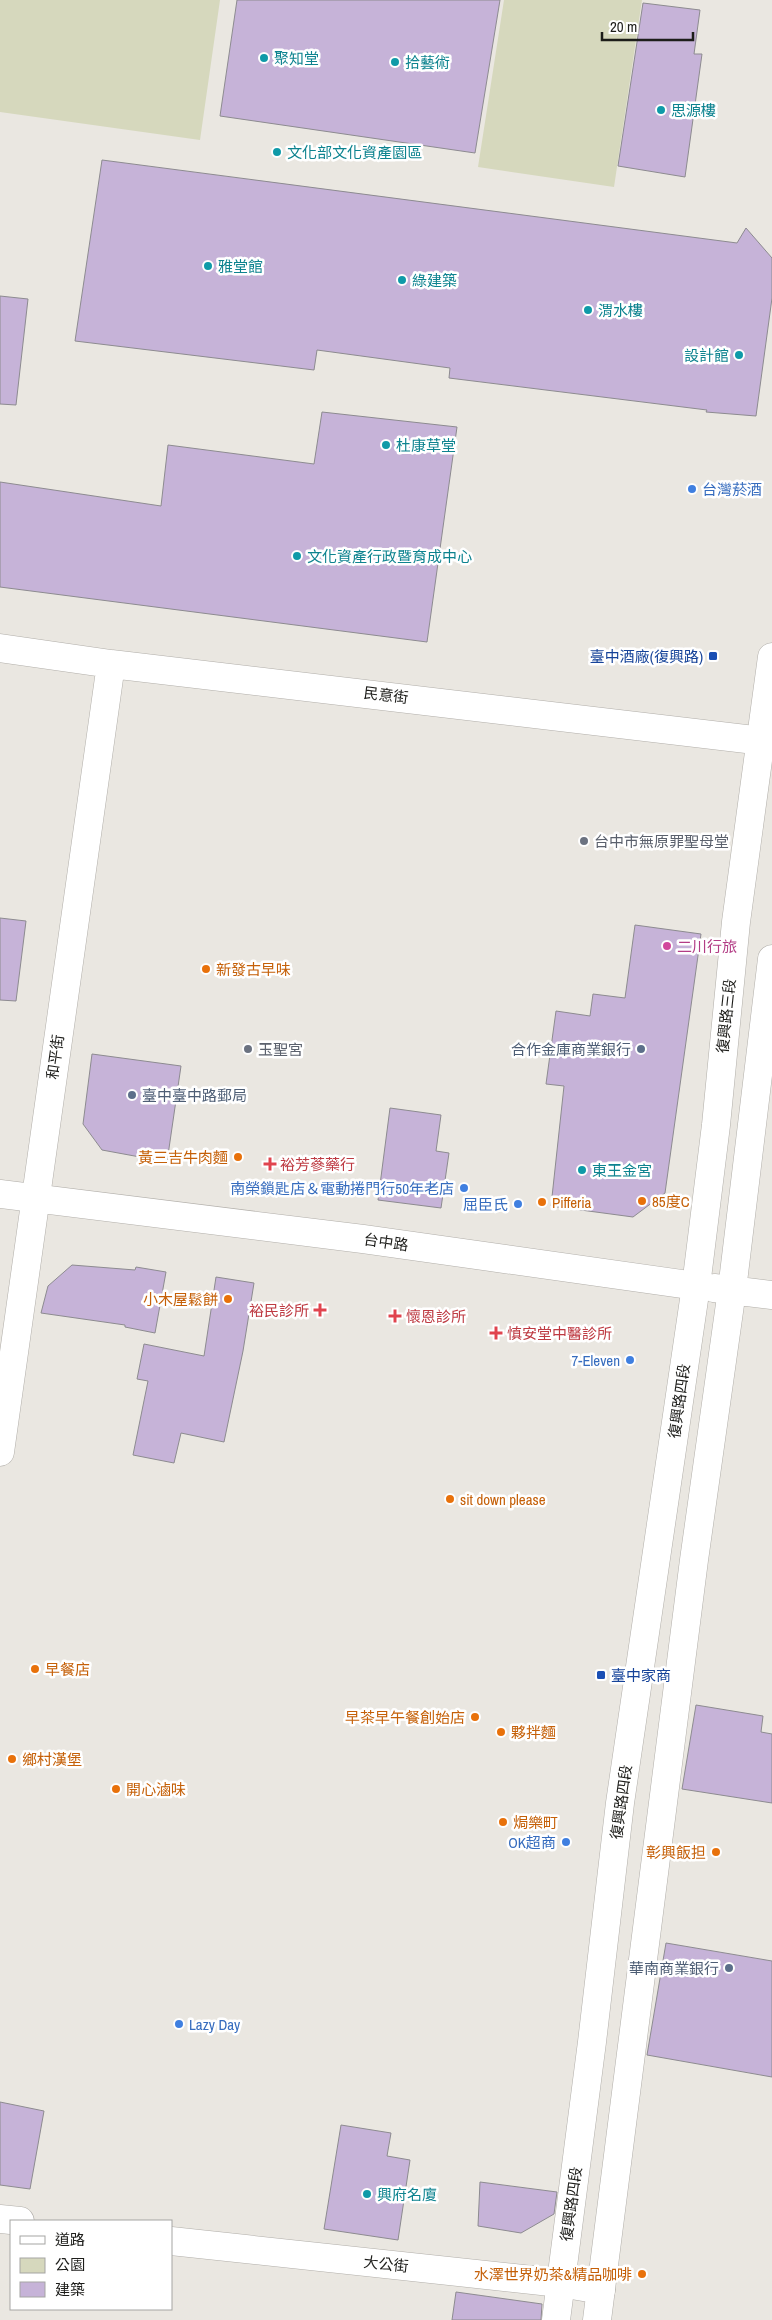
<svg xmlns="http://www.w3.org/2000/svg" width="772" height="2320" font-family="'Archivo Narrow','Noto Sans TC',sans-serif">
	<style>
		.green { fill: #d6d8bd }
		.building { fill: #c6b3d8; stroke: #8d8b90 }
		.lines { fill: none; stroke-linecap: round; stroke-linejoin: round }
		.minor-casing { stroke: #b1aea9; stroke-width: 29 }
		.major-casing { stroke: #b1aea9; stroke-width: 29 }
		.minor { stroke: #fff; stroke-width: 28 }
		.major { stroke: #fff; stroke-width: 28 }
		.culture-dot { fill: #0f9aa8; stroke: #fff; stroke-width: 2 }
		.shop-dot { fill: #3f7fe0; stroke: #fff; stroke-width: 2 }
		.transit-dot { fill: #1a4fb4; stroke: #fff; stroke-width: 2 }
		.worship-dot { fill: #6b7280; stroke: #fff; stroke-width: 2 }
		.hotel-dot { fill: #d1479c; stroke: #fff; stroke-width: 2 }
		.food-dot { fill: #e8710a; stroke: #fff; stroke-width: 2 }
		.service-dot { fill: #5c6f8a; stroke: #fff; stroke-width: 2 }
		.health-dot { fill: #e0444e; stroke: #fff; stroke-width: 2 }
		.labels { text-anchor: middle; dominant-baseline: central; stroke-width: 5; stroke-linejoin: round; paint-order: stroke }
		.culture-label { font-size: 15px; fill: #0d838f; stroke: #fff; text-anchor: start }
		.shop-label { font-size: 15px; fill: #366cbe; stroke: #fff; text-anchor: end }
		.transit-label { font-size: 15px; fill: #164399; stroke: #fff; text-anchor: end }
		.street-label { font-size: 15px; fill: #1d1d1a; stroke: #fff }
		.worship-label { font-size: 15px; fill: #5b616d; stroke: #fff; text-anchor: start }
		.hotel-label { font-size: 15px; fill: #b23c85; stroke: #fff; text-anchor: start }
		.food-label { font-size: 15px; fill: #c56008; stroke: #fff; text-anchor: start }
		.service-label { font-size: 15px; fill: #4e5e75; stroke: #fff; text-anchor: end }
		.health-label { font-size: 15px; fill: #be3a42; stroke: #fff; text-anchor: start }
	</style>
	<rect width="100%" height="100%" fill="#eae7e1"/>
	<!-- green -->
	<path class="green" d="M0,0h220l-20,140 -200,-28z
		M504,0h138l-28,187 -136,-20z"/>
	<!-- building -->
	<path class="building" d="M237,0h263l-25,153 -255,-37z
		M643,3l57,7 -6,44h8l-17,123 -67,-11z
		M102,160l635,83 9,-15 26,30v40l-16,118 -50,-4 1,-2 -258,-32 1,-10 -133,-18 -3,20 -239,-29z
		M0,296l28,3 -12,106 -16,-1z
		M322,412l135,15 -30,215 -427,-55v-105l161,24 7,-61 146,19z
		M0,918l26,3 -10,80 -16,-1z
		M635,925l66,9 -36,259 -32,24 -82,-11 13,-120 -18,-2 10,-73 34,5 3,-22 32,4z
		M92,1054l89,12 -14,96 -65,-12 -19,-26z
		M390,1108l51,7 -5,36 13,2 -8,55 -63,-8z
		M72,1265l63,5 1,-3 30,5 -11,61 -30,-6v-2l-84,-12 7,-27z
		M216,1277l38,6 -11,68 -19,91 -43,-9 -7,30 -41,-8 15,-74 -11,-2 7,-35 60,12z
		M696,1705l67,11 -2,16 11,2v69l-90,-14z
		M666,1943l106,18v116l-125,-22z
		M0,2102l44,9 -14,78 -30,-4z
		M341,2125l50,8 -4,23 23,4 -12,80 -74,-11z
		M480,2182l77,10 -3,22 -33,19 -43,-7z
		M456,2292l86,12 -1,16h-89z"/>
	<g class="lines">
		<defs>
			<path id="minor" d="M0,648l111,16 661,78
				M0,1194l363,45 333,47
				M0,1452l111,-788
				M0,2219l20,2
				M171,2241l389,42 41,7"/>
			<path id="major" d="M714,1288l58,7
				M556,2320l36,-278 28,-239 76,-517 20,-161 20,-203 36,-265
				M597,2320l97,-760 38,-270 40,-331"/>
		</defs>
		<!-- minor casing -->
		<use href="#minor" class="minor-casing"/>
		<!-- major casing -->
		<use href="#major" class="major-casing"/>
		<!-- minor -->
		<use href="#minor" class="minor"/>
		<!-- major -->
		<use href="#major" class="major"/>
	</g>
	<!-- markers -->
	<g class="culture-dot">
		<circle cx="264" cy="58" r="5"/>
		<circle cx="395" cy="62" r="5"/>
		<circle cx="661" cy="110" r="5"/>
		<circle cx="277" cy="152" r="5"/>
		<circle cx="208" cy="266" r="5"/>
		<circle cx="402" cy="280" r="5"/>
		<circle cx="588" cy="310" r="5"/>
		<circle cx="739" cy="355" r="5"/>
		<circle cx="386" cy="445" r="5"/>
		<circle cx="297" cy="556" r="5"/>
		<circle cx="582" cy="1170" r="5"/>
		<circle cx="367" cy="2194" r="5"/>
	</g>
	<g class="shop-dot">
		<circle cx="692" cy="489" r="5"/>
		<circle cx="464" cy="1188" r="5"/>
		<circle cx="518" cy="1204" r="5"/>
		<circle cx="630" cy="1360" r="5"/>
		<circle cx="566" cy="1842" r="5"/>
		<circle cx="179" cy="2024" r="5"/>
	</g>
	<g class="transit-dot">
		<rect x="708" y="651" width="10" height="10" rx="2.5"/>
		<rect x="596" y="1670" width="10" height="10" rx="2.5"/>
	</g>
	<g class="worship-dot">
		<circle cx="584" cy="841" r="5"/>
		<circle cx="248" cy="1049" r="5"/>
	</g>
	<circle class="hotel-dot" cx="667" cy="946" r="5"/>
	<g class="food-dot">
		<circle cx="206" cy="969" r="5"/>
		<circle cx="238" cy="1157" r="5"/>
		<circle cx="642" cy="1201" r="5"/>
		<circle cx="542" cy="1202" r="5"/>
		<circle cx="228" cy="1299" r="5"/>
		<circle cx="450" cy="1499" r="5"/>
		<circle cx="35" cy="1669" r="5"/>
		<circle cx="475" cy="1717" r="5"/>
		<circle cx="501" cy="1732" r="5"/>
		<circle cx="12" cy="1759" r="5"/>
		<circle cx="116" cy="1789" r="5"/>
		<circle cx="503" cy="1822" r="5"/>
		<circle cx="716" cy="1852" r="5"/>
		<circle cx="642" cy="2274" r="5"/>
	</g>
	<g class="service-dot">
		<circle cx="641" cy="1049" r="5"/>
		<circle cx="132" cy="1095" r="5"/>
		<circle cx="729" cy="1968" r="5"/>
	</g>
	<g class="health-dot">
		<path d="M267.5 1156.5h5v5h5v5h-5v5h-5v-5h-5v-5h5z"/>
		<path d="M317.5 1302.5h5v5h5v5h-5v5h-5v-5h-5v-5h5z"/>
		<path d="M392.5 1308.5h5v5h5v5h-5v5h-5v-5h-5v-5h5z"/>
		<path d="M493.5 1325.5h5v5h5v5h-5v5h-5v-5h-5v-5h5z"/>
	</g>
	<g class="labels">
		<!-- culture labels -->
		<g class="culture-label">
			<text x="274" y="58">聚知堂</text>
			<text x="405" y="62">拾藝術</text>
			<text x="671" y="110">思源樓</text>
			<text x="287" y="152">文化部文化資產園區</text>
			<text x="218" y="266">雅堂館</text>
			<text x="412" y="280">綠建築</text>
			<text x="598" y="310">渭水樓</text>
			<text x="729" y="355" text-anchor="end">設計館</text>
			<text x="396" y="445">杜康草堂</text>
			<text x="307" y="556">文化資產行政暨育成中心</text>
			<text x="592" y="1170">東王金宮</text>
			<text x="377" y="2194">興府名廈</text>
		</g>
		<!-- shop labels -->
		<g class="shop-label">
			<text x="702" y="489" text-anchor="start">台灣菸酒</text>
			<text x="454" y="1188">南榮鎖匙店＆電動捲門行50年老店</text>
			<text x="508" y="1204">屈臣氏</text>
			<text x="620" y="1360">7-Eleven</text>
			<text x="556" y="1842">OK超商</text>
			<text x="189" y="2024" text-anchor="start">Lazy Day</text>
		</g>
		<!-- transit labels -->
		<g class="transit-label">
			<text x="703" y="656">臺中酒廠(復興路)</text>
			<text x="611" y="1675" text-anchor="start">臺中家商</text>
		</g>
		<!-- street labels -->
		<g class="street-label">
			<text transform="translate(386 695) rotate(7)">民意街</text>
			<text transform="translate(726 1016) rotate(-84)">復興路三段</text>
			<text transform="translate(55 1057) rotate(-82)">和平街</text>
			<text transform="translate(386 1242) rotate(8)">台中路</text>
			<text transform="translate(679 1401) rotate(-82)">復興路四段</text>
			<text transform="translate(621 1802) rotate(-82)">復興路四段</text>
			<text transform="translate(571 2204) rotate(-82)">復興路四段</text>
			<text transform="translate(386 2264) rotate(6)">大公街</text>
		</g>
		<!-- worship labels -->
		<g class="worship-label">
			<text x="594" y="841">台中市無原罪聖母堂</text>
			<text x="258" y="1049">玉聖宮</text>
		</g>
		<!-- hotel labels -->
		<g class="hotel-label">
			<text x="677" y="946">二川行旅</text>
		</g>
		<!-- food labels -->
		<g class="food-label">
			<text x="216" y="969">新發古早味</text>
			<text x="228" y="1157" text-anchor="end">黃三吉牛肉麵</text>
			<text x="652" y="1201">85度C</text>
			<text x="552" y="1202">Pifferia</text>
			<text x="218" y="1299" text-anchor="end">小木屋鬆餅</text>
			<text x="460" y="1499">sit down please</text>
			<text x="45" y="1669">早餐店</text>
			<text x="465" y="1717" text-anchor="end">早茶早午餐創始店</text>
			<text x="511" y="1732">夥拌麵</text>
			<text x="22" y="1759">鄉村漢堡</text>
			<text x="126" y="1789">開心滷味</text>
			<text x="513" y="1822">焗樂町</text>
			<text x="706" y="1852" text-anchor="end">彰興飯担</text>
			<text x="632" y="2274" text-anchor="end">水澤世界奶茶&amp;精品咖啡</text>
		</g>
		<!-- service labels -->
		<g class="service-label">
			<text x="631" y="1049">合作金庫商業銀行</text>
			<text x="142" y="1095" text-anchor="start">臺中臺中路郵局</text>
			<text x="719" y="1968">華南商業銀行</text>
		</g>
		<!-- health labels -->
		<g class="health-label">
			<text x="280" y="1164">裕芳蔘藥行</text>
			<text x="309" y="1310" text-anchor="end">裕民診所</text>
			<text x="406" y="1316">懷恩診所</text>
			<text x="507" y="1333">慎安堂中醫診所</text>
		</g>
	</g>
	<!-- legend -->
	<rect x="10" y="2220" width="162" height="90" fill="#ffffff" stroke="#a5a5a3"/>
	<rect x="20" y="2236" width="25" height="8" fill="#ffffff" stroke="#a5a5a3"/>
	<text x="55" y="2245" font-size="15" fill="#1d1d1a">道路</text>
	<rect x="20" y="2258" width="25" height="15" fill="#d6d8bd" stroke="#a5a5a3"/>
	<text x="55" y="2270" font-size="15" fill="#1d1d1a">公園</text>
	<rect x="20" y="2282" width="25" height="15" fill="#c6b3d8" stroke="#a5a5a3"/>
	<text x="55" y="2295" font-size="15" fill="#1d1d1a">建築</text>
	<!-- scale -->
	<path d="M602 32v8h91v-8" fill="none" stroke="#1d1d1a" stroke-width="2.5"/>
	<text x="610" y="32" font-size="15" fill="#1d1d1a" stroke="#ffffff" stroke-width="4" paint-order="stroke">20 m</text>
</svg>
